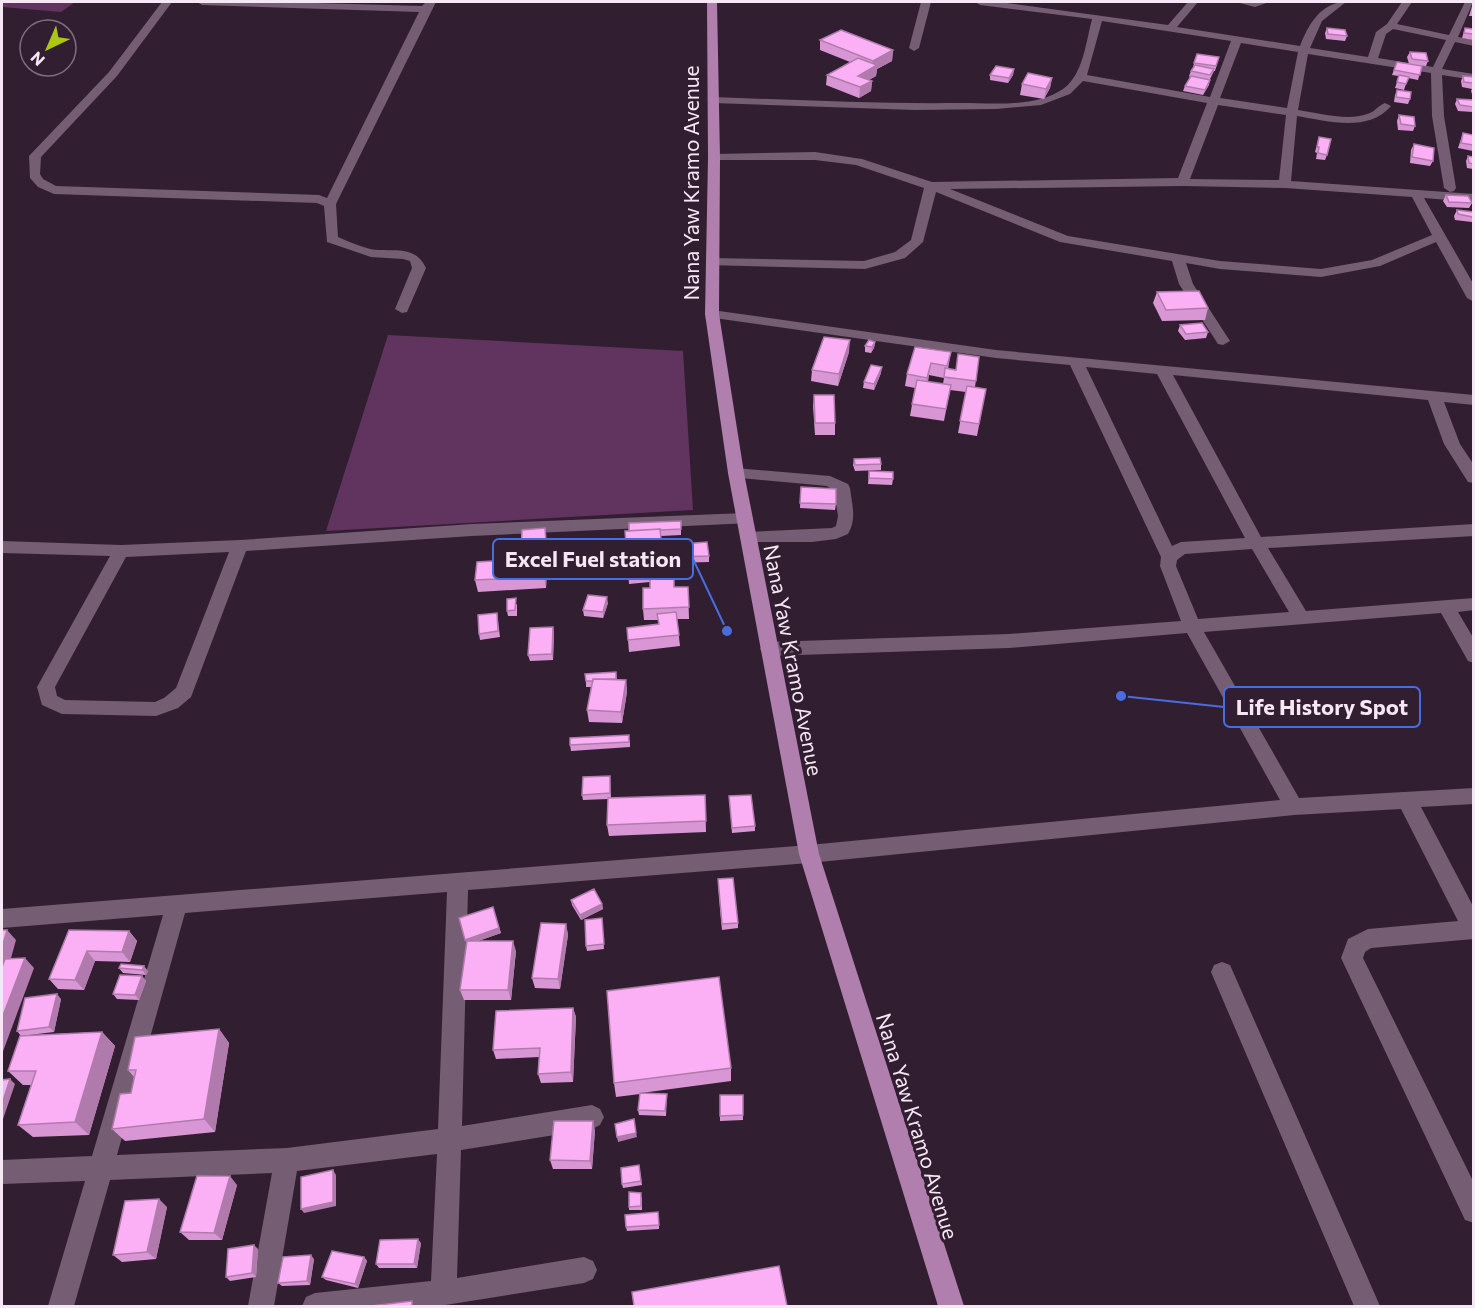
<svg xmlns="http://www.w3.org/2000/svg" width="1475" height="1308" font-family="Commissioner,sans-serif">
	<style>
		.green { fill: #60345e }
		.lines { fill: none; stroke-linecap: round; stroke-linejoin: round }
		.minor { fill: #755d73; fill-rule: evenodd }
		.major { fill: #b07fad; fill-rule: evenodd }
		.wall { fill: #d897d4; fill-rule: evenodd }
		.shaded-wall { fill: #b07bac }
		.building { fill: #fbb0f6; stroke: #b07bac; stroke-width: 1.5 }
		.labels { text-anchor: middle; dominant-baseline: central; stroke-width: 6; stroke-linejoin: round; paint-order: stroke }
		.street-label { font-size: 21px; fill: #f5e7f4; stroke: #321e31 }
		.leader { fill: none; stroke: #486dde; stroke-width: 2 }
		.callout-dot { fill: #486dde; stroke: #321e31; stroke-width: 2 }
		.callout { fill: #321e31; stroke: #486dde; stroke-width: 2 }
		.callout-label { font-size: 22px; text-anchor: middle; font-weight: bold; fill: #f5e7f4 }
	</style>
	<rect width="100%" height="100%" fill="#321e31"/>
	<!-- green -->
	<path class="green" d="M2,2h73l-14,10 -59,-5z
		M388,335l295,16 10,159 -367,21z"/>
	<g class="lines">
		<!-- minor -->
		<path class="minor" d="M162,2h10l-55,74 -76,81 -1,17 3,5 13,7 263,9 8,3 92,-186 -217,-7 -5,-3h83l142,4 4,-4h10l-100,202 2,33c11,5 21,9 32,12 22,4 44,-6 56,19l-19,44 -5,1 -7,-4 17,-41 -2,-7 -7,-2 -32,-2 -44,-15 -3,-36 -7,-3 -263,-9 -16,-7 -8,-9 -1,-22 80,-84z
			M921,2h10l-12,46 -5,3 -5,-3z
			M975,2h24l169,23 20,-23h10l-21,25 123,19c8,-21 21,-44 46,-44l-24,19 -12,27 58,9 8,-25 11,-8 15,-22h10l-15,22 52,11 16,-33h8l-15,35 16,3v6l-19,-4 -13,27 32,5v6l-32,-5 2,41 12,72 -2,3 -4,1 -6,-4 -12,-72 -1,-43 -123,-19 -10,56c21,3 51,12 72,3 5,-2 9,-8 15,-10l6,3c-23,27 -64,15 -94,10l-6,65 183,13v8l-50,-4 50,87v17l-7,-4 -31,-56 -56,24 -59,11 -101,-8 -34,-6 7,21 37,57 -7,4 -5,-1 -39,-60 -7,-23 -112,-19 -124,-50 -13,50 -18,16 -40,11 -157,-4 -2,-3 7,-4 151,3 31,-9 16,-12 13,-52 -68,-23 -41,-5h-105l-2,-2 6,-4 101,-2 47,7 70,23 246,-4 29,-75 -124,-22 -13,13 -29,11 -45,4 -81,1 -202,-7 -6,-3 6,-3c82,3 164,7 247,6 31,0 76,5 103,-14 20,-14 23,-47 29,-70l-112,-14zM1102,21l129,20 -21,56 -123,-22zM1393,29l53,11 -13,27 -55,-9 8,-24zM1241,43l57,9 -11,56 -67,-10zM1218,105l68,10 -7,65 -89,-1zM1183,186l102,2 127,9 20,38 -60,25 -51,9 -101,-8 -152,-25 -118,-47z
			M1236,2h33l-14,5z
			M712,310l284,40 478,45v10l-30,-3 16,42 14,21v18l-6,-1 -24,-38 -16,-44 -255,-25 88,162 213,-13v12l-206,12 38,63 168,-13v12l-16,2 16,27v24l-6,-2 -27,-48 -237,19 95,166 175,-10v16l-53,3 53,101v31l-103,9 -6,4 -2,6 111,225v40l-9,-3 -124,-262 7,-19 20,-10 90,-8 -57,-112 -107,6 -485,48 -341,27 -6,236 130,-21 8,4 4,8 -4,8 -8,4 -131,21 -4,128 127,-21 9,4 4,9 -4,9 -9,4 -145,23h-137l4,-9 9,-4 116,-12 6,-127 -140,17 -23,135h-26l24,-133 -162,7 -36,126h-26l37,-125 -83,3v-24l90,-4 71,-241 -161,13v-19l807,-64 471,-45 -93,-167 -178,15 -240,8 -6,-2 -3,-5 3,-5 6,-2 240,-8 172,-13 -21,-55 1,-9 -91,-192 -74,-7 -289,-41 -2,-3 2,-3zM1086,367l71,7 88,164 -64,4 -9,4zM1252,549l37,63 -91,7 -22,-53 1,-6 8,-6zM447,892l-9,237 -151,19 -170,7 68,-242z
			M736,468l94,8 18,8 2,4c2,17 7,31 -2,46l-12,5 -24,3h-70l-2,-4 2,-4 6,-2 84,-4 4,-2 2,-10 -4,-25 -7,-5 -97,-9 -2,-4 2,-4z
			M745,513l6,2 2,4 -2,4 -279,13 -226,15 -55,146 -13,11 -22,8 -94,-2 -20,-9 -5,-18 73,-131 -108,-3v-12l119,4 119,-5 232,-16zM229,552l-53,136 -12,10 -9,4 -90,-2 -8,-4 -2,-9 71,-130z
			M1222,962l8,3 150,341h-26l-143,-334 3,-7z"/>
		<!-- major -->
		<path class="major" d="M707,2h10l3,156 -1,156 25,159 75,381 145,452h-26l-139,-452 -71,-381 -23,-159 3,-156z"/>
	</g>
	<!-- wall -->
	<path class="wall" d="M1473,3v13h-4z
		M1327,28l20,8 -2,5 -19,-2 -1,-6z
		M1465,28l8,1v11l-11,-2z
		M820,40l73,10 -1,11 -15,8 -1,7 -7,4 3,1 -1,10 -12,7 -33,-13 1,-10 23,-13 -30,-12z
		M1410,52l18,9 -2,5 -13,-1 9,1 -4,14 -10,-2 -4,12 -9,-2 4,-12 -7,-1 5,-13 12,2 -2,-7z
		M1219,57l-4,14h-1l-4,8 -1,6 -6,10 -20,-4 2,-5 5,-9 -1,-1 2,-5 2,-3 1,-5z
		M1014,69l-1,6 -5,8 -18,-3v-5z
		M1463,76l10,1v20l-2,-6 1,-2 -10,-2 -1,-6z
		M1052,78l-2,10 -6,11 -24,-4 2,-11z
		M1397,90l13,9 -2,5 -14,-2 1,-7z
		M1457,99l16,1v12l-15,-1 -3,-7z
		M1399,115l16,11 -2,5 -15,-1 -1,-9z
		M1463,133l10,2v16l-15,-3z
		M1319,137l8,18 -2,5 -9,-1 1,-6 -2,-1z
		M1414,144l19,17 -3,5 -20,-3 1,-13z
		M1468,156l5,1v12l-6,-1 -1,-7z
		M1446,195l26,8 -3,5 -22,-1 -4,-6z
		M1457,210l16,2v8l-1,2 -17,-2 -1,-4z
		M1157,292l51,16 -3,12 -43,1 -9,-18z
		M1180,325l28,7 -2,6 -21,2 -7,-9z
		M875,342l-1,6 -3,5 -6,-1v-6z
		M849,352l-11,34 -27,-5 1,-11z
		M951,352l-3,17 8,1 23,-13 -4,30 11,2 -9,47 -19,-3 8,-41 -16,-2 -6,31 -34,-5 5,-28 -10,-2 2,-12zM929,375l15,3 -1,6 -15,-2z
		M881,373l-7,17 -11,-2 1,-6z
		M814,395l21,28v12h-20l-2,-29z
		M854,459l27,5v6l-26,1 -2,-6z
		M869,471l24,8 -1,6 -24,-1z
		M801,487l35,17 -1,6 -35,-2z
		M681,521v14l-20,1 3,40 10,11h14l1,32h-12l3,27 -51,6 -2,-24 31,-4v-4h-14l-1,-11 7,-21v-6l-21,2 -4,-53z
		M547,540l17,11 1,12 -19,1 1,6 -1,18 -68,4 -3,-12 47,-21 -1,-5z
		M671,545l38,11v6l-36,1z
		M608,603l-5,15 -19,-2 -1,-6z
		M517,604v12h-9l-1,-5z
		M497,613l3,24 -20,3 -1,-6z
		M554,632l-1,28 -23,1 -2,-6z
		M616,672l1,8h9l1,12 -5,31 -33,-1 -2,-12 4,-23h-5v-6z
		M630,740v7l-59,4 -1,-6z
		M610,776l1,22 94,-3 1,37 -97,4 -2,-11 1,-26 -25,1 -1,-5z
		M729,796l26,30v5l-23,2z
		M718,884l20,39v5l-16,2z
		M571,900l31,4 1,5 -22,11 -9,-15z
		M493,907l8,26 -23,8 38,10 -5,49h-47l-4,-10 7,-46z
		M602,918l2,31 -17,2 -1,-5z
		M566,924l2,11 -8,54 -25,-1 -3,-10z
		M69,930l60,1 8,10 -7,21 -35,-1 -11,29 -26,-1 -9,-10z
		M121,964l27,7 -2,4 -23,-2 -4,-5z
		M142,976l4,5 -7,19 -22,-1 -4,-5z
		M61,999l-7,33 -25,3 73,-3 13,14 -26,89 -56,2 -15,-12 13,-40h-8l-15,-14 13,-35 -4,-5z
		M573,1008l3,9 -3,65 -32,1 -3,-9 1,-17 -43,2 -3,-9z
		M219,1029l10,14 -14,89 -90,9 -13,-12 19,-36 3,-16 -6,-7z
		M731,1068v13l-90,12 26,1 -1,22 -27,-1 -1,-5 2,-16 -24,3 -2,-14z
		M720,1095h23v25l-23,1z
		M595,1130l-3,39h-39l-3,-9z
		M639,1165l3,20 -19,3 -1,-4z
		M237,1185l-15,55h-33l-9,-8z
		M642,1197v13h-13v-3z
		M167,1207l-11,52 -34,3 -9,-7z
		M659,1216v13l-32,2 -1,-4z
		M421,1243l-4,25h-38l-3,-4z
		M258,1249l-2,28 -26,4 -4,-4z
		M364,1257l3,4 -9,27 -32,-8 -4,-3z
		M314,1259l-4,26 -28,1 -4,-3z"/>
	<!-- shaded-wall -->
	<path class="shaded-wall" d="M893,50l-1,11 -15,8 -1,7 -18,10v-10l14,-8 1,-7z
		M1014,69l-1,6 -5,8 1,-5z
		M1052,78l-2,10 -6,11 2,-10z
		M872,81l-1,10 -12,7 1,-11z
		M850,340l-1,12 -11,34 1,-12z
		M875,342l-1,6 -3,5 1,-6z
		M931,363l-2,12 -4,14 2,-11z
		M882,367l-1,6 -7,17v-6z
		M545,558l2,12 -1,18 -2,-11z
		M607,597l1,6 -5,15v-6z
		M553,627l1,5 -1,28 -1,-6z
		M626,680l1,12 -5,31 -1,-11z
		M602,904l1,5 -22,11 -1,-5z
		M566,924l2,11 -8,54 -2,-10z
		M499,928l2,5 -34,12 -2,-5z
		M7,930l9,10 -13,47 -1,-2v-37z
		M129,931l8,10 -7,21 -8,-10z
		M513,941l3,10 -5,49 -3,-10z
		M87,951l8,10 -11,29 -9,-10z
		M25,958l9,10 -32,86v-36z
		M144,966l4,5 -2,4 -4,-5z
		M142,976l4,5 -7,19 -4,-5z
		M57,994l4,5 -7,33 -5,-5z
		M573,1008l3,9 -3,65 -2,-10z
		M219,1029l10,14 -14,89 -11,-13z
		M102,1032l13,14 -26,89 -14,-13z
		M10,1079l5,5 -12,35 -1,-1v-14z
		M593,1121l2,9 -3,39 -2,-8z
		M636,1133l1,4 -19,5 -1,-5z
		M333,1170l3,5v31l-32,7 -3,-4z
		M230,1176l7,9 -15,55 -8,-7z
		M159,1199l8,8 -11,52 -9,-7z
		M418,1239l3,4 -4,25 -3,-4z
		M254,1245l4,4 -2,28 -4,-4z
		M311,1255l3,4 -4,26 -3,-4z
		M364,1257l3,4 -9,27 -3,-4z"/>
	<!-- building -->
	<path class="building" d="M1327,28l18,2 2,6 -19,-2z
		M1465,28l8,1v5l-9,-1z
		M841,30l52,20 -20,11 -53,-21z
		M1410,52l16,1 2,8 -16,-2z
		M1197,54l22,3 -3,9 -22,-3z
		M858,58l19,7 -19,11 14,5 -12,6 -33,-12z
		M1397,62l25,4 -2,9 -26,-5z
		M1195,65l19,4 -4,6 -19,-4z
		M996,66l18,3 -5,9 -19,-3z
		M1028,73l24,5 -6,11 -24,-5z
		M1399,75l10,2 -3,7 -9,-2z
		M1191,76l19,4 -5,10 -20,-4z
		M1463,76l10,1v6l-9,-1z
		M1397,90l14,2 -1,7 -14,-2z
		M1457,99l16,1v7l-13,-2z
		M1399,115l15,2 1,9 -14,-2z
		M1463,133l10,2v10l-12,-2z
		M1319,137l12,2 -4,16 -9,-2 1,-6h-2z
		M1414,144l20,4 -1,13 -21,-4z
		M1468,156l5,1v7l-4,-1z
		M1446,195l22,1 4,7 -23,-1z
		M1457,210l16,2v5l-15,-3z
		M1199,291l9,17 -42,2 -9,-18z
		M1202,323l6,9 -22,2 -6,-9z
		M824,337l26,3 -11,34 -27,-4z
		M869,340l6,2 -3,5 -7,-1z
		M915,347l36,5 -4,14 -16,-3 -4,15 -20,-4z
		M958,354l21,3 -3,24 -32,-4 1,-9 11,2z
		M871,365l11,2 -8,17 -10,-2z
		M917,380l34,5 -5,24 -34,-5z
		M967,386l19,3 -7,35 -19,-3z
		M814,395h20l1,28h-20z
		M880,458l1,6 -26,1 -1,-6z
		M869,471l24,1v7l-24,-1z
		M801,487l35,2v15l-36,-1z
		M681,521v8l-21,1v-1l-31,2v-8z
		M545,528l1,13 17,-2v12l-42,3 1,-24z
		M660,529l4,41 -36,2 -3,-41z
		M707,542l2,14 -37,1 -1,-12z
		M545,558l-1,19 -69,3 2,-18z
		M650,576h24v11h14l1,20 -46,2v-21h7z
		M588,595l19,2 -4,15 -20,-2z
		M516,598l-1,12 -8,1v-12z
		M676,612l3,23 -51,5 -1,-12 32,-4 -2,-10z
		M497,613l1,18 -19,3 -1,-19z
		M553,627l-1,27 -24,1 2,-27z
		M616,672v7h-23v2h-7l-1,-7z
		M593,679l33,1 -5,32 -34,-2z
		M629,735v7l-59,3v-7z
		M610,776v17l-28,2 1,-18z
		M705,795l1,26 -99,4 1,-27z
		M751,795l4,31 -23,2 -3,-32z
		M733,878l5,45 -16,1 -4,-45z
		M594,889l8,15 -22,11 -9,-15z
		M493,907l6,21 -34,12 -6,-22z
		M602,918l2,26 -18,2 -1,-26z
		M541,923l25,1 -8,55 -26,-1z
		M2,930h5l-5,18z
		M69,930l60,1 -7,21 -35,-1 -12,29 -26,-1z
		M467,941h46l-5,49h-48z
		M25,958l-23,60v-51l3,-8z
		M121,964l23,2 -2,4 -23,-2z
		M120,975l22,1 -7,19 -22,-1z
		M719,977l12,91 -117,15 -7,-92z
		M57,994l-8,33 -32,4 8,-33z
		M573,1008l-2,64 -33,2 2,-26 -47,2 3,-39z
		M219,1029l-15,90 -92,10 8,-35 11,-1 5,-23h-8l7,-33z
		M102,1032l-27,90 -57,3 18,-54h-28l12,-35z
		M10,1079l-8,25v-24z
		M640,1093l27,1 -2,17 -27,-1z
		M720,1095h23v20l-23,1z
		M634,1119l2,14 -19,4 -2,-13z
		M554,1121h39l-3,40 -40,-1z
		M639,1165l2,16 -19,3 -1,-16z
		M333,1170v32l-32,7v-32z
		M197,1176h33l-16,57 -34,-1z
		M629,1192l12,1v13l-12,1z
		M159,1199l-12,53 -34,3 12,-54z
		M658,1212l1,13 -33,2 -1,-12z
		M418,1239l-4,25h-38l4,-24z
		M254,1245l-2,28 -26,4 2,-28z
		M332,1251l32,6 -9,27 -33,-7z
		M311,1255l-4,26 -29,2 5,-26z
		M779,1266l8,40h-153l-2,-14z
		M412,1301v5h-41z"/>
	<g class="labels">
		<!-- street labels -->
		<g class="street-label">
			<text transform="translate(690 183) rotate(-90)">Nana Yaw Kramo Avenue</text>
			<text transform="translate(794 660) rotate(79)">Nana Yaw Kramo Avenue</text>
			<text transform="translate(918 1126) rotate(73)">Nana Yaw Kramo Avenue</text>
		</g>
	</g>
	<!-- callouts -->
	<path class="leader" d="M727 631L693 559M1121 696L1224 707"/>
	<g class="callout-dot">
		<circle cx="727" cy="631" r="6"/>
		<circle cx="1121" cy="696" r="6"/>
	</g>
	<g class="callout">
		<rect x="493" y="539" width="200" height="40" rx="6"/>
		<rect x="1224" y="687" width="196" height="40" rx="6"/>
	</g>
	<g class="callout-label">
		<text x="593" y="567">Excel Fuel station</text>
		<text x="1322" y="715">Life History Spot</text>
	</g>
	<!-- border -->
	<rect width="1475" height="1308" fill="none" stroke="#f5e7f4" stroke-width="6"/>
	<!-- north arrow -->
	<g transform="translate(48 48) rotate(224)"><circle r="28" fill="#321e31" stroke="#806e7f" stroke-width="1.5"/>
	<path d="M0-4.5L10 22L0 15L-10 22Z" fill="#adc610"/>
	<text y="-9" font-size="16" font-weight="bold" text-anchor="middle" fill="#f5e7f4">N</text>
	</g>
</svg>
